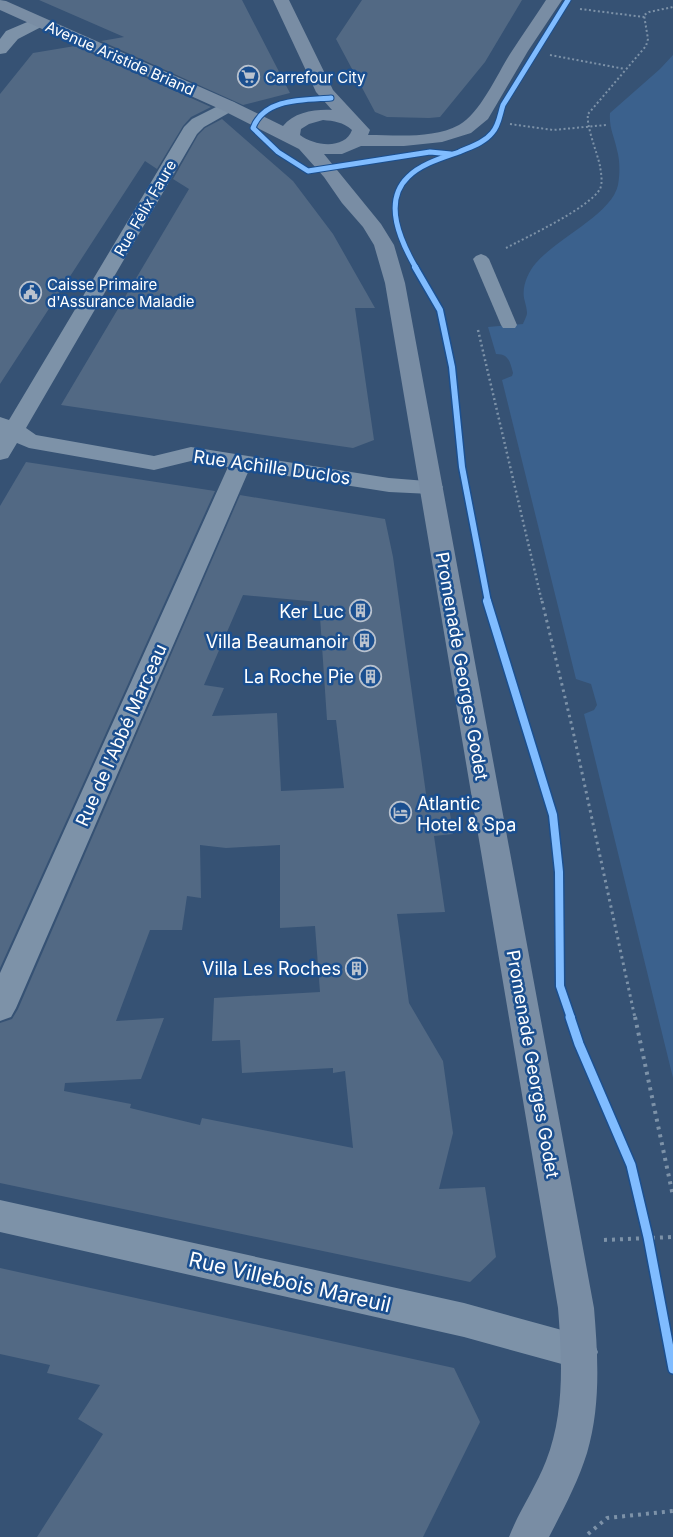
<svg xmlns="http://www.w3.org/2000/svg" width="673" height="1537" font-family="Inter,sans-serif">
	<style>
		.water { fill: #3b618d }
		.building { fill: #526984; fill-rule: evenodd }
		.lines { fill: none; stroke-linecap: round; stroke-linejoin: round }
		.path-far3 { stroke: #7d92a8; stroke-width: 2; stroke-dasharray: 2 2.5; stroke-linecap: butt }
		.path-far2 { stroke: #7d92a8; stroke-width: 2.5; stroke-dasharray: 2 3; stroke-linecap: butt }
		.path-far1 { stroke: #7d92a8; stroke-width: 3; stroke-dasharray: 2.5 4; stroke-linecap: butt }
		.path { stroke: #7d92a8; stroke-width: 4; stroke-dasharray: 3 5; stroke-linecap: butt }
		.lane { fill: #7d92a8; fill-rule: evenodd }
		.street { fill: #7d92a8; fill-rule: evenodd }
		.secondary { fill: #798da4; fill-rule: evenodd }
		.cycleway-far3-casing { stroke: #1b4f8f; stroke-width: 7 }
		.cycleway-far2-casing { stroke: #1b4f8f; stroke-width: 9 }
		.cycleway-far1-casing { stroke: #1b4f8f; stroke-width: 11 }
		.cycleway-casing { stroke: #1b4f8f; stroke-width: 12 }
		.cycleway-far3 { stroke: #80bcff; stroke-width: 5 }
		.cycleway-far2 { stroke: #80bcff; stroke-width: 6 }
		.cycleway-far1 { stroke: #80bcff; stroke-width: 8 }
		.cycleway { stroke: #80bcff; stroke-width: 9 }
		.labels { text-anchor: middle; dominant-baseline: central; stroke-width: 5; stroke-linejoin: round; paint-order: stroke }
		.far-street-label { font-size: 15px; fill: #fff; stroke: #1b4f8f }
		.far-poi-label { font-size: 15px; fill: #fff; stroke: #1b4f8f; text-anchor: start }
		.street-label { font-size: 18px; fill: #fff; stroke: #1b4f8f }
		.poi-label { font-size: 18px; fill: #fff; stroke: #1b4f8f; text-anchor: end }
		.near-street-label { font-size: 21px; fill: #fff; stroke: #1b4f8f }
	</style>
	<rect width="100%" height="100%" fill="#365274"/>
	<!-- water -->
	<path class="water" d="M673,55v1023l-89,-364 10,-4 3,-5 -6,-21 -15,-5 -74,-299 10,-4 1,-3c-3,-11 -4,-19 -17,-19l-8,-27 35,-3c1,-3 4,-8 4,-11 0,-4 -2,-11 -3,-15 -2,-12 4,-26 12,-35 20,-24 76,-49 82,-78 2,-11 2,-25 -1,-35 -3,-15 -8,-21 -7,-37l50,-44z"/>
	<!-- building -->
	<path class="building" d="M39,0h203l48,93 -47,12 -142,-64 23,-4z
		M362,0h160l-37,62 -45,55 -11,1 -42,-1 -12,-5 -39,-73z
		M75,46l136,61 -20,10 -8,9 -26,43 -12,-8 -145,223v-290l33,-41z
		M222,119l71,62 40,53 42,74h-20l19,132 -21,8 -292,-43 128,-216 -16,-10 25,-44 7,-7z
		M26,462l189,29 -215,477v-462z
		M240,495l145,24 8,38 34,244 21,-2 5,35 -19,2 11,76 -48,2 12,89 34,58 10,72 -14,56 46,-2 11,70 -26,25 -470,-99v-160l12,-4 6,-10zM243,595l76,7 8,118h9l8,68 -63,3 -4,-78 -65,3 12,-28 -20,-3zM200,845l26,3 54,-3v83l35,-2 5,66 -106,6 -2,43 28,-1 2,33 91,-5v5l12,-2 8,77 -151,-30 -2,7 -70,-17 1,-4 -67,-13 1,-8 76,-4 23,-61 -48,3 34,-91h32l5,-34 14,2z
		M0,1268l454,100 26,54 -57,115h-386l66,-103 -25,-15 22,-34 -53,-12 3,-8 -50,-11z"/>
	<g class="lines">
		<!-- path-far3 -->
		<path class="path-far3" d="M580,9l64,8
			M550,55l75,14
			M510,124l43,6 53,-5
			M506,248c21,-11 83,-40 94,-59 3,-7 1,-16 0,-23 -3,-14 -14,-40 -12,-52l58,-68 2,-7 -4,-24 5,-3 24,-5"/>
		<!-- path-far2 -->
		<path class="path-far2" d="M478,330l64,272"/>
		<!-- path-far1 -->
		<path class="path-far1" d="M542,601l31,130 62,287"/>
		<!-- path -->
		<path class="path" d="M635,1017l38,179
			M604,1240l69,-3
			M588,1534l19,-16 66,-7"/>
		<!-- lane -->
		<path class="lane" d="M481,254l5,2 3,3 28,66 -2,3h-12l-2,-3 -28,-66 3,-3z"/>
		<!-- street -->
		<path class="street" d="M39,17l6,2 2,3 -2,3 -27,14 -12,14 -6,1v-15l6,-8z
			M228,101l6,1 3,4 -3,4 -30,17 -7,7 -171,294 10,7 118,21 37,-9 198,31 50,4 4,5 -4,5 -8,2 -42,-2 -140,-22 -233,538 -5,9 -11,4v-48l228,-506 -37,-6 -37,9 -125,-22 -12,-5 -9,15 -8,2v-43l9,3 175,-293 8,-8z
			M0,1200l464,103 116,32 13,5 5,12 -5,12 -13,5 -116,-32 -464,-105z"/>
		<!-- secondary -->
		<path class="secondary" d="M0,0l6,1 228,101 49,24c11,-14 33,-17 49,-16l-16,-18 -43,-92h16l44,90 37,40 -2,5c29,0 65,4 91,-10 22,-12 39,-53 53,-74 11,-17 23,-34 34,-51h16l-34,51 -40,68 -17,14 -29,9 -38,4h-43l-19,8h-18l57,70 13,21 11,38 189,1025c4,48 7,98 -7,145 -9,29 -24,57 -38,84h-40c10,-26 27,-50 37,-76 19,-48 16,-103 12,-153l-173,-1025 -11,-38 -11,-18 -21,-24 -18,-26 -25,-28 -77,-39 -222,-100zM323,120c11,1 20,2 29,10 -7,20 -38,16 -52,5l1,-6 8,-5z"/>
		<defs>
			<path id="cycleway-far3" d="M331,98c-27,2 -67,0 -78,30l25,24 30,19 122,-19 21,2
				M416,268c-15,-26 -34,-66 -8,-91 13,-13 34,-19 51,-25 11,-5 25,-9 33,-19 7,-7 8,-19 11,-28l65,-105"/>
			<path id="cycleway-far2" d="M415,267l25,43 12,57 10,100 26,135"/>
			<path id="cycleway-far1" d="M487,601l66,214 6,57 1,114 11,32"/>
			<path id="cycleway" d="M570,1017l9,27 52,121 17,72 25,132"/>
		</defs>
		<!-- cycleway-far3 casing -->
		<use href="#cycleway-far3" class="cycleway-far3-casing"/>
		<!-- cycleway-far2 casing -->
		<use href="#cycleway-far2" class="cycleway-far2-casing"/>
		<!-- cycleway-far1 casing -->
		<use href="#cycleway-far1" class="cycleway-far1-casing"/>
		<!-- cycleway casing -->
		<use href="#cycleway" class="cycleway-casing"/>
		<!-- cycleway-far3 -->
		<use href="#cycleway-far3" class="cycleway-far3"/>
		<!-- cycleway-far2 -->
		<use href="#cycleway-far2" class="cycleway-far2"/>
		<!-- cycleway-far1 -->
		<use href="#cycleway-far1" class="cycleway-far1"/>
		<!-- cycleway -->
		<use href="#cycleway" class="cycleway"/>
	</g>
	<!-- icons -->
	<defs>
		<symbol id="supermarket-ring" viewBox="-11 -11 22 22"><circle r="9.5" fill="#1b4f8f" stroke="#b9c2ce" stroke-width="1.5"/><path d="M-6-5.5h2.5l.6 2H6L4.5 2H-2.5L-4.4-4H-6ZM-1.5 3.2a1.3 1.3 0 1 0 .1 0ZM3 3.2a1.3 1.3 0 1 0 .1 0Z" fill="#b9c2ce"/></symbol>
		<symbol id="civic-ring" viewBox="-11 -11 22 22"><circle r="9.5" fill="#1b4f8f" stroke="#b9c2ce" stroke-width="1.5"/><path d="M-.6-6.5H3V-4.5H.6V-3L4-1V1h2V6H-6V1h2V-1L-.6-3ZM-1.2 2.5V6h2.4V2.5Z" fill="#b9c2ce"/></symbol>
		<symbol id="building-ring" viewBox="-11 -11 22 22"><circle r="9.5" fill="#1b4f8f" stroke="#b9c2ce" stroke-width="1.5"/><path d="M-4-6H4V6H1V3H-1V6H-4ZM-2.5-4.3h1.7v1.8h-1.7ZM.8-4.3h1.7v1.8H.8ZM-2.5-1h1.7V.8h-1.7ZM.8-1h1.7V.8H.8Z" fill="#b9c2ce"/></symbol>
		<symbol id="hotel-ring" viewBox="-11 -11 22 22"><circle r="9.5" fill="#1b4f8f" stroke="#b9c2ce" stroke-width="1.5"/><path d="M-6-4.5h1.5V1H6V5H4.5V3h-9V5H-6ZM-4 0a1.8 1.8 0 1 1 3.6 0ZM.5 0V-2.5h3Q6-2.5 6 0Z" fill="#b9c2ce"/></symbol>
	</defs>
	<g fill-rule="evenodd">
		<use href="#supermarket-ring" x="236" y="64" width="25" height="25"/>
		<use href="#civic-ring" x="18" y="280" width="25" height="25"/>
		<use href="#building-ring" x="348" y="598" width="25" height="25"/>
		<use href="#building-ring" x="352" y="628" width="25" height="25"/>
		<use href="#building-ring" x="358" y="664" width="25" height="25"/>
		<use href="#hotel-ring" x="388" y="800" width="25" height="25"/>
		<use href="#building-ring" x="344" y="956" width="25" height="25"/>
	</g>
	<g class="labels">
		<!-- far-street labels -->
		<g class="far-street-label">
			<text transform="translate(120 58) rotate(24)">Avenue Aristide Briand</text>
			<text transform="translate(145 208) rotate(-60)">Rue Félix Faure</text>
		</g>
		<!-- far-poi labels -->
		<g class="far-poi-label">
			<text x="265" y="77">Carrefour City</text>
			<text x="47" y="284">Caisse Primaire<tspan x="47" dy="17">d'Assurance Maladie</tspan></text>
		</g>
		<!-- street labels -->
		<g class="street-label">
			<text transform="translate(272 467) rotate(8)">Rue Achille Duclos</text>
			<text transform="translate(462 666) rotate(80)">Promenade Georges Godet</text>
			<text transform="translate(121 735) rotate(-66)">Rue de l'Abbé Marceau</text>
			<text transform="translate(533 1064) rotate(80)">Promenade Georges Godet</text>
		</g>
		<!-- poi labels -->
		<g class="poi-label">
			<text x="344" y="611">Ker Luc</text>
			<text x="348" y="641">Villa Beaumanoir</text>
			<text x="354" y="676">La Roche Pie</text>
			<text x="417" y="803" text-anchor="start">Atlantic<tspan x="417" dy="21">Hotel &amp; Spa</tspan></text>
			<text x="341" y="968">Villa Les Roches</text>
		</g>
		<!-- near-street labels -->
		<g class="near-street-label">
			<text transform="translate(290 1282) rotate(13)">Rue Villebois Mareuil</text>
		</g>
	</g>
</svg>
